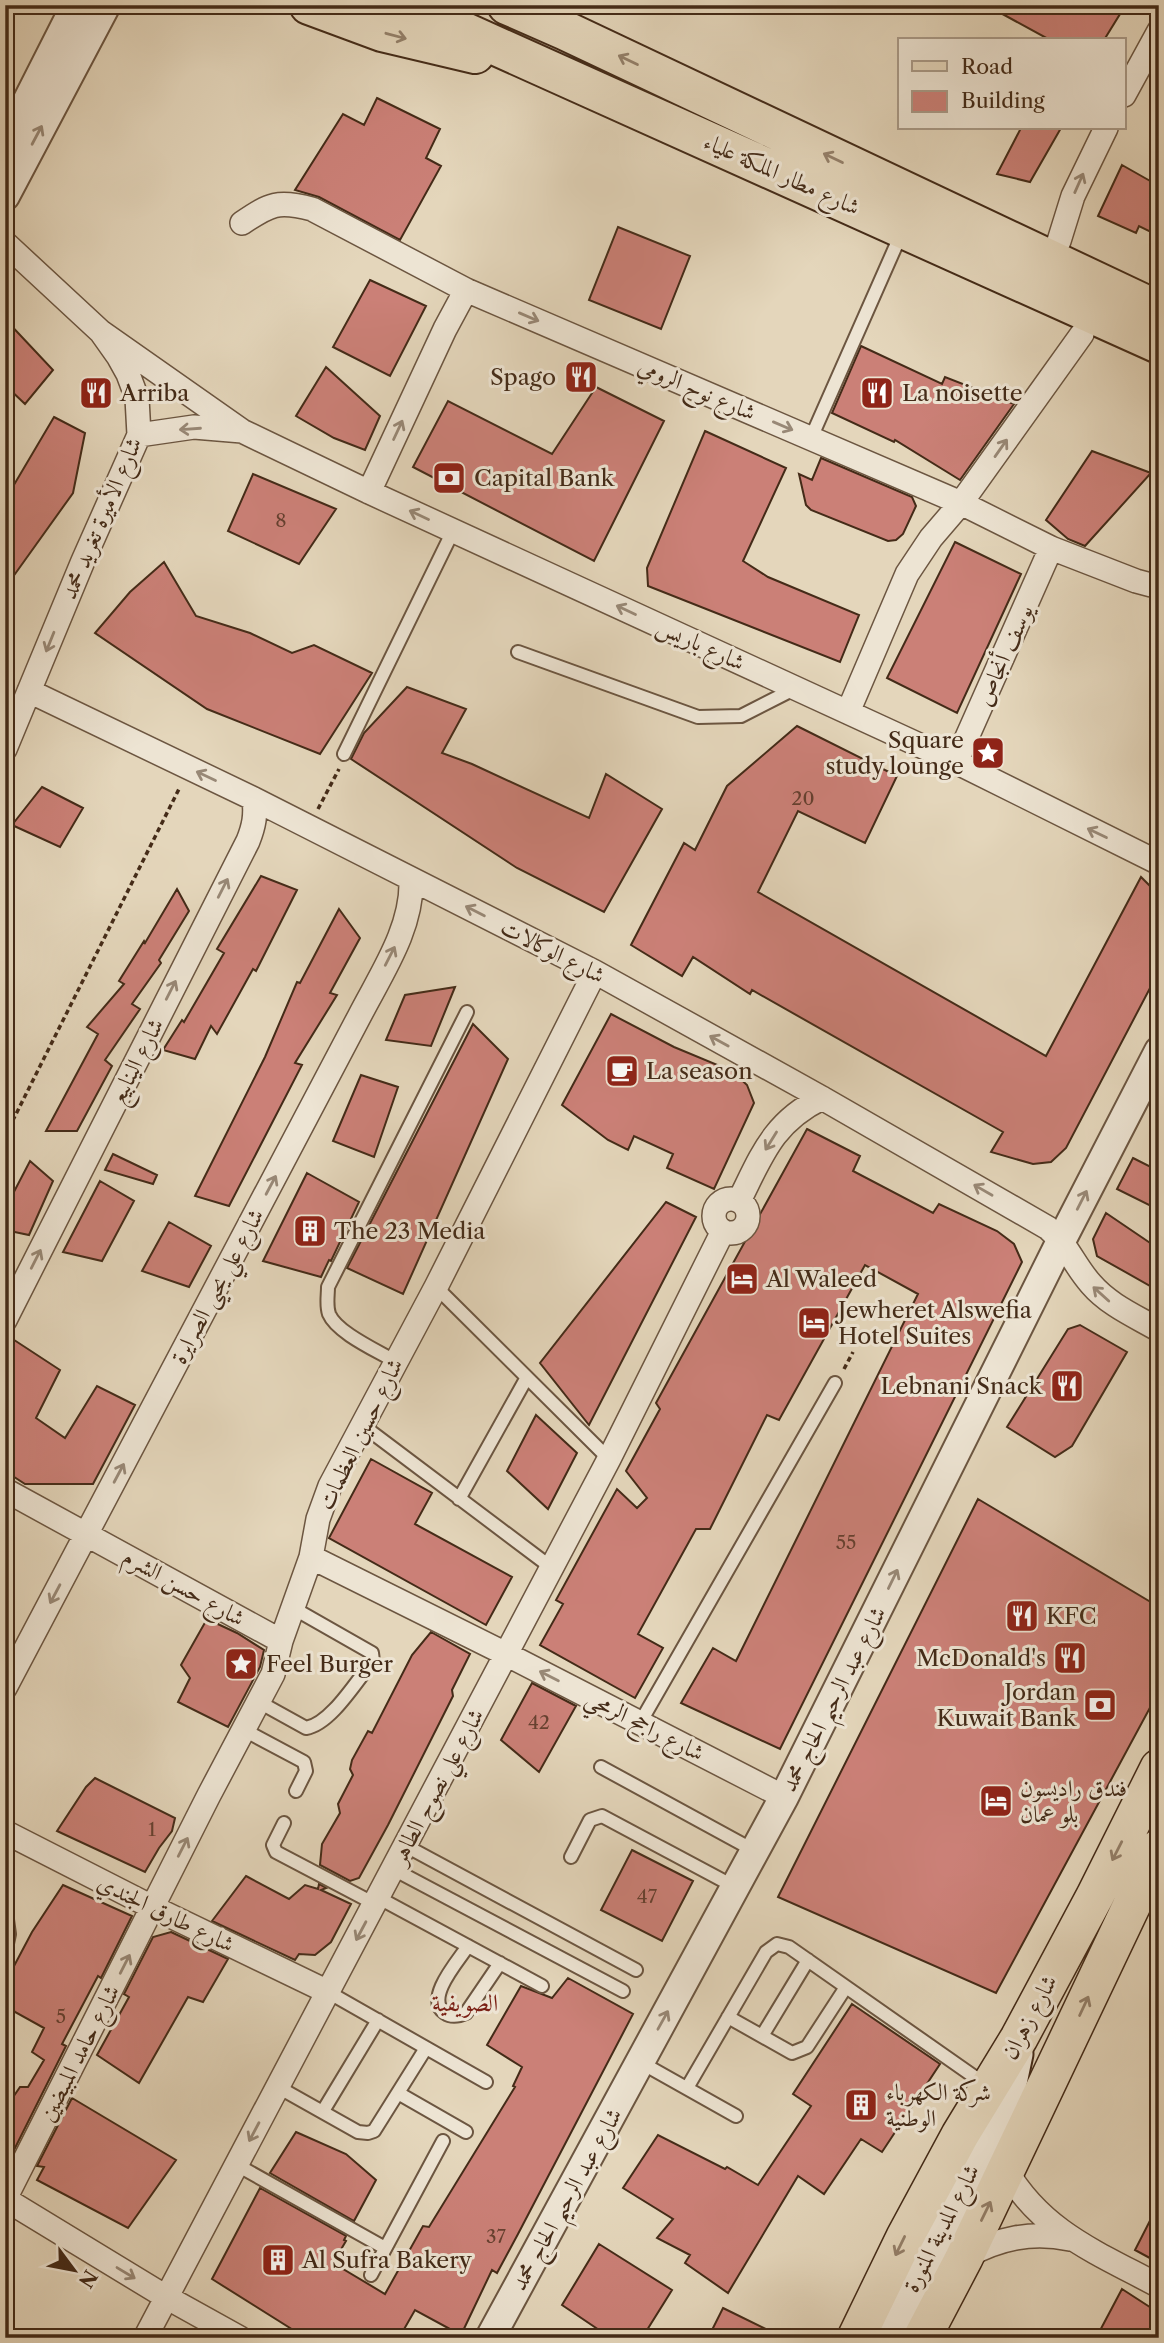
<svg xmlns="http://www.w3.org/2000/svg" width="1164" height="2343" font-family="'Libre Caslon Text',Amiri,serif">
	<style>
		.building { fill: #cb8077; stroke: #442b18; stroke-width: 2 }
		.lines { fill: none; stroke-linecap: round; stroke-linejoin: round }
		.service-casing { stroke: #6c5641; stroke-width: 16 }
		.minor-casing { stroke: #6c5641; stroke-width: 26 }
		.tertiary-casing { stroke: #6c5641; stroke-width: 32 }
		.secondary-casing { stroke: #442b18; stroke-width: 37 }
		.primary-casing { stroke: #442b18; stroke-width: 40 }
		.motorway-casing { stroke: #442b18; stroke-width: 42 }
		.path { stroke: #442b18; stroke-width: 3.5; stroke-dasharray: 5 3.5; stroke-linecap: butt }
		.service { stroke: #ede4d3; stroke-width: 12 }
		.minor { stroke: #ede4d3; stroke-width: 23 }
		.tertiary { stroke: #ede4d3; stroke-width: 28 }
		.secondary { stroke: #ede4d3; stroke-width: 33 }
		.primary { stroke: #e4d6bb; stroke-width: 37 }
		.motorway { stroke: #e4d6bb; stroke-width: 38 }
		.oneway { stroke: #94806a }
		.oneway2 { stroke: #988876 }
		.labels { text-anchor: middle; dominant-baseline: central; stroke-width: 6; stroke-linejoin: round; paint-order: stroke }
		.number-label { font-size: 19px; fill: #664030 }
		.street-label { font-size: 23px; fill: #442b18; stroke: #ede4d3 }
		.poi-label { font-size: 23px; fill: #442b18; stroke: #ede4d3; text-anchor: start }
		.neighbourhood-label { font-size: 24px; fill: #7a1f14; stroke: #ede4d3 }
	</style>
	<rect width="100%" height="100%" fill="#e4d6bb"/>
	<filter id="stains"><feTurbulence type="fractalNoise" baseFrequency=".00286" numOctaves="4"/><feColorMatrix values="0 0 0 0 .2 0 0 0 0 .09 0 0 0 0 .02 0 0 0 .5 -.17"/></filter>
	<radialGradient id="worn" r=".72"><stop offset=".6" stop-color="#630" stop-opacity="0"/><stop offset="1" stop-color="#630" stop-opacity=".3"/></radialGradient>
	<!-- building -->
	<path class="building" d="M986,5h118l16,9 -16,26h-54z
		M377,98l63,31 -14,29 15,8 -41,74 -81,-43 -24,-7 48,-76 21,11z
		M1021,128h40l-31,54 -33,-8z
		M1122,165l37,21v50l-20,-10 -3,7 -38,-17z
		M618,227l72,29 -29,73 -72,-29z
		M370,280l56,26 -36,70 -57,-29z
		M5,319l48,51 -28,34 -20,-19z
		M861,346l81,38 3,-7 69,27 -54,76 -65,-40 -1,2 -62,-29z
		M326,367l54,49 -15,34 -31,-12 -38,-22z
		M596,387l68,34 -70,140 -181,-94 35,-66 104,53z
		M54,417l31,16 -12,60 -68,95v-88z
		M705,431l81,37 -43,93 25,16 91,38 -19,47 -192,-76 -1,-18z
		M1092,451l59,22 -66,73 -17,-7 -22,-19z
		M821,458l91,39 4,9 -13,28 -7,6 -8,1 -77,-31 -5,-5 -7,-31 13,6z
		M253,474l83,35 -37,55 -71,-33z
		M955,542l66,32 -64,139 -70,-35z
		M164,562l32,54 54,17 42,20 22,-8 58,28 -52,81 -113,-45 -112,-76 35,-41z
		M407,687l59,22 -24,44 30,11 117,54 17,-44 56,35 -58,103 -87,-44 -166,-109 13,-26z
		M797,726l100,50 -32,67 -67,-32 -40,81 288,164 95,-179 18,18v76l-93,177 -15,14 -18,2 -42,-12 12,-20 -251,-142 -2,4 -57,-37 -11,19 -51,-31 53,-102 11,7 32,-64z
		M42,787l41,21 -23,39 -48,-22z
		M261,876l36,14 -41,81 -3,-2 -36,65 -6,-8 -16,33 -32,-9 19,-30 2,2 40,-69 -7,-4z
		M177,889l12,22 -30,49 2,3 -29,41 8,5 -35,51 7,6 -35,65h-31l52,-97 -11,-7 37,-43 -5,-3 25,-40 1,2z
		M339,909l21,29 -30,55 7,2 -42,68 7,2 -73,141 -34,-10 70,-139 32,-75 3,1z
		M455,987l-24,59 -45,-6 19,-45z
		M611,1014l63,33 58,24 15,14 7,18 -40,86 -47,-21 6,-14 -39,-18 -6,14 -20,-10 -46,-35z
		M473,1024l35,35 -105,235 -56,-26z
		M361,1075l37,12 -24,70 -41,-16z
		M807,1129l53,27 -7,15 80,42 6,-9 58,27 17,13 8,18 -242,487 -99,-46 32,-55 23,13 182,-367 -53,-29 -86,155 -12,-5 -57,114h-14l-58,105 25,14 -28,50 -95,-53 23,-41 -7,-4 61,-111 20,19 10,-10 -21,-27 34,-62 -4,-6z
		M113,1154l44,21 -4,9 -48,-14z
		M1133,1158l26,13v39l-42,-21z
		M30,1161l23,20 -24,54 -24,-5v-21z
		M307,1173l52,29 -28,59 -2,-1 -8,17 -58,-16z
		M100,1181l34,20 -32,60 -39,-9z
		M666,1202l30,15 -107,208 -49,-62z
		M1106,1213l53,36v42l-62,-35 -4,-17z
		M169,1222l42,24 -22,41 -47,-16z
		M1080,1325l47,27 -55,94 -17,11 -48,-30 61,-98z
		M5,1334l55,36 -24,48 29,20 32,-52 38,19 -42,79h-68l-20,-13z
		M536,1415l41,38 -29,56 -41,-38z
		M371,1459l61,34 -17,31 97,53 -26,48 -157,-87z
		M978,1499l181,108v84l-163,302 -218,-96z
		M207,1619l30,14 27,17 -4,17 -32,60 -50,-25 12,-24 -9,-13z
		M431,1632l39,22 -18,36 1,6 -65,129 -29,53 -9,3 -30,-16 2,-21 18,-31 -2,-9 15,-29 -3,-6 2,-9 16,-29 4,2 40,-78z
		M532,1683l44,23 -37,66 -38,-32z
		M95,1778l80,40 -3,13 -13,17 -14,24 -88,-41 29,-44z
		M632,1850l61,31 -31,60 -61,-31z
		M246,1876l43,23 16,-14 13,4 1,-5 7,4 -5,2 30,14 -20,38 -16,13 -16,-1 -4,6 -83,-39z
		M63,1885l69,31 -31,62 -3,-2 -36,68 4,2 -58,116h-3v-53l15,-22h8l16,-27 -12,-8 12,-24 -29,-16 -10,-15v-14l27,-51z
		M171,1932l57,27 -25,43 -15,-5 -49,86 -42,-28 32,-58 -5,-3 29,-57z
		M568,1978l65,36 -115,220 -21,39 -5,-3 -31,65 -46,-25 -16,28h-93l-94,-59 48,-91 86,48 -2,4 2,1 -13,22 52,31 38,-68 6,1 86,-140 -2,-1 9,-19 -35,-22 34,-59 31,12z
		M852,2004l88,60 -58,88 -21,-13 -37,55 -26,-18 -70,117 -43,-30 5,-8 -33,-17 16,-19 -50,-31 35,-53 67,34 2,-2 31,18 53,-79 -18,-12z
		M72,2098l104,62 -48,68 -91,-48 7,-13 -7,-1z
		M296,2132l50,22 30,26 -22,41 -84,-48z
		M1159,2203v60l-24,-13z
		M599,2244l73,46 -30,48h-31l-49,-33z
		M1122,2289l37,24v25h-63z
		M723,2308l61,30h-76z"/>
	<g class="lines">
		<defs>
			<path id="service" d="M811,438l87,-197
				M518,652l180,65 43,-1 55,-28
				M344,754l109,-223
				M436,1287l173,172
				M396,1362c-18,-11 -59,-29 -67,-48 -3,-9 -1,-18 -1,-27l139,-275
				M362,1425l190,143
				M459,1499l67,-120
				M259,1702l47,26c25,-4 51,-48 67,-67l-1,-8 -79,-45
				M640,1723l195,-340
				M244,1730l60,32 2,9 -10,20
				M601,1767l154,84
				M284,1823l-11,22 3,7 99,52
				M406,1846l230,124
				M571,1857l19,-37 12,-4 133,71
				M393,1869l230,122
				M379,1898l163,88
				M5,1905l4,29 -4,19
				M468,1946c-10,15 -44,53 -23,67 7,5 14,3 21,0l34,-50
				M328,1992l158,90
				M728,2017l64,36 15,-6 39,-60
				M762,2036l46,-76
				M640,2062l96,54
				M278,2087l80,45 10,1 6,-2 52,-83
				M687,2088l79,-136 11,-8 12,3 197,138
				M398,2093l68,39
				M323,2111l55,-91
				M237,2165l148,83
				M371,2275l72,-134"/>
			<path id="minor" d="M1124,95l35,-64
				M242,223c28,-19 36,-23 70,-14l154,81 495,213 90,45 85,33 15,4 8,-1
				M1059,241l14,-45 33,-68
				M5,243l96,89 17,24 10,18 9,24 2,37 -56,126 -78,188
				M101,332l141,99 127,61 587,270 203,101
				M139,435l55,-8 48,4
				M369,492l76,-163 21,-39
				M29,691l225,108 341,173 227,126 226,130c20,17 26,37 43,56 18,21 44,32 68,46
				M848,712l59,-138 24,-36 30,-35 121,-169
				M956,762l95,-214
				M714 1216a17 17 0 1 1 34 0a17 17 0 1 1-34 0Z
				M739,1201c23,-46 34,-79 83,-103
				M5,1320l243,-479c6,-15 8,-26 6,-42
				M5,1490l276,151
				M311,1557l195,97 278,143
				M5,1688l354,-671c22,-43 54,-89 52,-138
				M5,1832l149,76 174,84
				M1006,2170c36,62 92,83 153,116
				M5,2199l204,-404 64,-121 8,-33 30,-84 7,-38 12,-33 106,-199 159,-315
				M5,2199l161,98 74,41
				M965,2257c34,-19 67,-26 105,-18
				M145,2338l464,-879 114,-228"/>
			<path id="tertiary" d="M5,145l71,-140
				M5,196l101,-191
				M490,2338l294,-541 278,-558 97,-188"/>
			<path id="secondary" d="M885,2338l105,-204 20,-51 6,-29"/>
			<path id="primary" d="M856,2338l49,-101 55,-102 59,-97 76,-142 64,-128
				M922,2338l42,-80 195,-410"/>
			<path id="motorway" d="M309,5l73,27 93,22
				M405,5l754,339
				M507,5l57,25 595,281"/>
		</defs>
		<!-- service casing -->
		<use href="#service" class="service-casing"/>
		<!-- minor casing -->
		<use href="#minor" class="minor-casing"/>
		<!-- tertiary casing -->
		<use href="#tertiary" class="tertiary-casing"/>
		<!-- secondary casing -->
		<use href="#secondary" class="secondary-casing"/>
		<!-- primary casing -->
		<use href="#primary" class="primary-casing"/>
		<!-- motorway casing -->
		<use href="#motorway" class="motorway-casing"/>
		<!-- path -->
		<path class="path" d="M318,809l21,-40
			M5,1136l175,-349
			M844,1369l9,-17"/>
		<!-- service -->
		<use href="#service" class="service"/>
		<!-- minor -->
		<use href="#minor" class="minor"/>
		<!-- tertiary -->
		<use href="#tertiary" class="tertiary"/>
		<!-- secondary -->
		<use href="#secondary" class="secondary"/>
		<!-- primary -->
		<use href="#primary" class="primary"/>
		<!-- motorway -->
		<use href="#motorway" class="motorway"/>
	</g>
	<!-- one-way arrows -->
	<defs><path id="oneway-shaft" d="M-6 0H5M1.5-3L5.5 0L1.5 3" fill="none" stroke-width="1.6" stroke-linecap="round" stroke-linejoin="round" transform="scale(1.75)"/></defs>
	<g class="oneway">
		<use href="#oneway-shaft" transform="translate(396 36) rotate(15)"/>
		<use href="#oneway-shaft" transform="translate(628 60) rotate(-154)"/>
		<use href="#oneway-shaft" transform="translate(833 158) rotate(-154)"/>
		<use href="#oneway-shaft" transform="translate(1117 1851) rotate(117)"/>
		<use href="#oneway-shaft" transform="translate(1084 2006) rotate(-65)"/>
		<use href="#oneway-shaft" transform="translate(986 2211) rotate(-64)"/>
		<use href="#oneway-shaft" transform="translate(900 2246) rotate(116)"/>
	</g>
	<g class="oneway2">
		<use href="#oneway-shaft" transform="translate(37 135) rotate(-62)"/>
		<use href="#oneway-shaft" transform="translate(1079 183) rotate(-66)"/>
		<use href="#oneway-shaft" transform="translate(529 317) rotate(23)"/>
		<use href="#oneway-shaft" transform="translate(783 426) rotate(23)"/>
		<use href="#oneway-shaft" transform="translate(190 429) rotate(176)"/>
		<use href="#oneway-shaft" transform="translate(398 430) rotate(-65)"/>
		<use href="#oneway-shaft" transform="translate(1001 448) rotate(-55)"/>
		<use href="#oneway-shaft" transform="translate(419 515) rotate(-155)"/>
		<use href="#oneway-shaft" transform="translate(626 610) rotate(-155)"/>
		<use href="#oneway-shaft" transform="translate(50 642) rotate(112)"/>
		<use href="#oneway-shaft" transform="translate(206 776) rotate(-155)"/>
		<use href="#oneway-shaft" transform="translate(1097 833) rotate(-154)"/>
		<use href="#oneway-shaft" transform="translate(223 888) rotate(-63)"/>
		<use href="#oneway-shaft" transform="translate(475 911) rotate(-153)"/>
		<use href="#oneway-shaft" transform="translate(390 956) rotate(-63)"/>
		<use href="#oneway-shaft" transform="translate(171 990) rotate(-63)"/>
		<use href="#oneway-shaft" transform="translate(719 1041) rotate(-151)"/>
		<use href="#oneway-shaft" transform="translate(771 1141) rotate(122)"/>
		<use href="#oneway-shaft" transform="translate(271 1185) rotate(-62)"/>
		<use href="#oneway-shaft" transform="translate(983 1190) rotate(-150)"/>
		<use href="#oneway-shaft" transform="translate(1082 1200) rotate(-63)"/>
		<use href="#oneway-shaft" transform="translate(36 1259) rotate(-63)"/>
		<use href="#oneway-shaft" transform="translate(1101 1294) rotate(-138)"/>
		<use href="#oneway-shaft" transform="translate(119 1473) rotate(-62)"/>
		<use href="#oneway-shaft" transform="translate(893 1579) rotate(-64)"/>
		<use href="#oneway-shaft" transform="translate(55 1594) rotate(118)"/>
		<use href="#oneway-shaft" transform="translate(549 1676) rotate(-153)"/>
		<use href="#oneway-shaft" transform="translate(183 1847) rotate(-63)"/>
		<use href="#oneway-shaft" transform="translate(361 1931) rotate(118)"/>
		<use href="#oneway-shaft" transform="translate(125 1964) rotate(-63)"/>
		<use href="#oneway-shaft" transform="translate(663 2020) rotate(-61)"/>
		<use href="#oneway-shaft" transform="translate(254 2132) rotate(118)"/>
		<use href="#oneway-shaft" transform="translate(126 2273) rotate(31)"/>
	</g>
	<!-- icons -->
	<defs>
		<symbol id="restaurant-square" viewBox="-11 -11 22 22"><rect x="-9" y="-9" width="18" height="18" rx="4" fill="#8f2418" stroke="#ede4d3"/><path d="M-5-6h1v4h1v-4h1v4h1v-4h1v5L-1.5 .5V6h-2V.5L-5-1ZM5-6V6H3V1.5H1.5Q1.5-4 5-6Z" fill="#fff"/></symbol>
		<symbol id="bank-square" viewBox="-11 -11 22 22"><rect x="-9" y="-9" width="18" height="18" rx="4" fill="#8f2418" stroke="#ede4d3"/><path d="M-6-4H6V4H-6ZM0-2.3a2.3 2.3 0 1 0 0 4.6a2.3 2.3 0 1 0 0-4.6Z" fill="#fff"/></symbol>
		<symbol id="sight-square" viewBox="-11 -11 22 22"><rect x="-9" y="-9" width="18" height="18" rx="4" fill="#8f2418" stroke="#ede4d3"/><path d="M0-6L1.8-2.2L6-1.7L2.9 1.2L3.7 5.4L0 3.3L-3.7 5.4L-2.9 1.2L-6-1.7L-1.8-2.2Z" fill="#fff"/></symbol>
		<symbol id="cafe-square" viewBox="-11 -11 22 22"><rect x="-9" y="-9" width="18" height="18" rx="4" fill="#8f2418" stroke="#ede4d3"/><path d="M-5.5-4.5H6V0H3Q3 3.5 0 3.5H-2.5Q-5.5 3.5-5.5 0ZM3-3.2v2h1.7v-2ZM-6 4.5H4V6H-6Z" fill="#fff"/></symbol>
		<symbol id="building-square" viewBox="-11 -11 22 22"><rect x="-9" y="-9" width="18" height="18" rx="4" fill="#8f2418" stroke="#ede4d3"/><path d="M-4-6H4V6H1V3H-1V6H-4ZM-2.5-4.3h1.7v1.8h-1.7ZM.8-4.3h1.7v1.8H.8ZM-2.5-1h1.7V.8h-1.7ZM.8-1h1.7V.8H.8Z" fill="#fff"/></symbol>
		<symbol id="hotel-square" viewBox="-11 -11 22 22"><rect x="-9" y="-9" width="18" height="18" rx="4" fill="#8f2418" stroke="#ede4d3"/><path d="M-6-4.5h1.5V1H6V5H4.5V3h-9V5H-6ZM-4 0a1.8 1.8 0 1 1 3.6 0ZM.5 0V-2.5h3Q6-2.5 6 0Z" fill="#fff"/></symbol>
	</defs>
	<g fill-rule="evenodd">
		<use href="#restaurant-square" x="562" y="358" width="38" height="38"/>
		<use href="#restaurant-square" x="77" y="374" width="38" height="38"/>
		<use href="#restaurant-square" x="858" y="374" width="38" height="38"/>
		<use href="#bank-square" x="430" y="459" width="38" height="38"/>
		<use href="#sight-square" x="969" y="734" width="38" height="38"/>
		<use href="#cafe-square" x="603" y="1052" width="38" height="38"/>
		<use href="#building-square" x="291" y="1212" width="38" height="38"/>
		<use href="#hotel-square" x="723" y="1260" width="38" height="38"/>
		<use href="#hotel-square" x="795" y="1304" width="38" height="38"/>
		<use href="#restaurant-square" x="1048" y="1367" width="38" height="38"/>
		<use href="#restaurant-square" x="1003" y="1597" width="38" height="38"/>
		<use href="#restaurant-square" x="1051" y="1639" width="38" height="38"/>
		<use href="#sight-square" x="222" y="1645" width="38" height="38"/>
		<use href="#bank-square" x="1081" y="1686" width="38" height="38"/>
		<use href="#hotel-square" x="977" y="1782" width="38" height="38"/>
		<use href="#building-square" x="842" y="2086" width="38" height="38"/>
		<use href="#building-square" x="259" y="2241" width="38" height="38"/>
	</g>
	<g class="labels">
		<!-- number labels -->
		<g class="number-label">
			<text x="281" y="520">8</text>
			<text x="803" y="798">20</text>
			<text x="846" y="1542">55</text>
			<text x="539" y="1722">42</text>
			<text x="152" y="1829">1</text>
			<text x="647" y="1896">47</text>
			<text x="61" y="2016">5</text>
			<text x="496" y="2236">37</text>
		</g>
		<!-- street labels -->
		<g class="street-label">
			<text transform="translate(782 174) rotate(24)">شارع مطار الملكة علياء</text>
			<text transform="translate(697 389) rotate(23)">شارع نوح الرومي</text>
			<text transform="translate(101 518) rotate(-67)">شارع الأميرة تغريد محمد</text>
			<text transform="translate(701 644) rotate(25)">شارع باريس</text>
			<text transform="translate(1004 655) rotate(-66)">يوسف أنجاص</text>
			<text transform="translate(553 951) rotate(27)">شارع الوكالات</text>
			<text transform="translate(136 1061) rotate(-63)">شارع الينابيع</text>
			<text transform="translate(217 1286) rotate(-62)">شارع علي يحيى الصرايرة</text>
			<text transform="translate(360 1434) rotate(-64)">شارع حسين العظمات</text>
			<text transform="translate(184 1587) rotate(29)">شارع حسن الشرم</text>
			<text transform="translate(833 1699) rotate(-63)">شارع عبد الرحيم الحاج محمد</text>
			<text transform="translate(645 1725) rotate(27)">شارع راجح الرمحي</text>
			<text transform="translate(437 1786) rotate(-62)">شارع علي نصوح الطاهر</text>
			<text transform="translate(166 1913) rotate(26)">شارع طارق الجندي</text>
			<text transform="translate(1029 2017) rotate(-62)">شارع زهران</text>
			<text transform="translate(79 2053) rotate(-63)">شارع حامد المبيضين</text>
			<text transform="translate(566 2199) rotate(-61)">شارع عبد الرحيم الحاج محمد</text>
			<text transform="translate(941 2228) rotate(-63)">شارع المدينة المنورة</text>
		</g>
		<!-- poi labels -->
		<g class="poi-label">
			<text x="556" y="377" text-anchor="end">Spago</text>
			<text x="120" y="393">Arriba</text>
			<text x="902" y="393">La noisette</text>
			<text x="474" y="478">Capital Bank</text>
			<text x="964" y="740" text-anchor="end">Square<tspan x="964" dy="26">study lounge</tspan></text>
			<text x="646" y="1071">La season</text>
			<text x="334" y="1231">The 23 Media</text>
			<text x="766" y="1279">Al Waleed</text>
			<text x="838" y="1310">Jewheret Alswefia<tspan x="838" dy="26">Hotel Suites</tspan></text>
			<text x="1042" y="1386" text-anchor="end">Lebnani Snack</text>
			<text x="1046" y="1616">KFC</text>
			<text x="1046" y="1658" text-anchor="end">McDonald's</text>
			<text x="266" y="1664">Feel Burger</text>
			<text x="1076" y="1692" text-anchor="end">Jordan<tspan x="1076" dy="26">Kuwait Bank</tspan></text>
			<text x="1020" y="1788">فندق راديسون<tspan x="1020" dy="26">بلو عمان</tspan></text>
			<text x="886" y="2092">شركة الكهرباء<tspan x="886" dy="26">الوطنية</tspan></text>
			<text x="302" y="2260">Al Sufra Bakery</text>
		</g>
		<!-- neighbourhood labels -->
		<g class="neighbourhood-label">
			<text x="465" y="2002">الصويفية</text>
		</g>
	</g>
	<!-- margin -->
	<rect width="1164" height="2343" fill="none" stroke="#e4d6bb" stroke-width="28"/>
	<rect x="7" y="7" width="1150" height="2329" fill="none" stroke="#442b18" stroke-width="3.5"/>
	<rect x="14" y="14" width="1136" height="2315" fill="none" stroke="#442b18" stroke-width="2"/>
	<!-- legend -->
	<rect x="898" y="38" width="228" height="91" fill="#ede4d3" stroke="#a99a88" stroke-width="2"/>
	<rect x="912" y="61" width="35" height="10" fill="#e4d6bb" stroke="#a99a88" stroke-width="2"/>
	<text x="961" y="74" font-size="21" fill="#442b18">Road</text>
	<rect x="912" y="91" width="35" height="21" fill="#cb8077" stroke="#a99a88" stroke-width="2"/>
	<text x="961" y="108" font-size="21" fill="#442b18">Building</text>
	<!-- north arrow -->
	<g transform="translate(74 2270) rotate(122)" stroke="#ede4d3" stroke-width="5" paint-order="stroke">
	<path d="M0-5L12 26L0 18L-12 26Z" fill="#442b18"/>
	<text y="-10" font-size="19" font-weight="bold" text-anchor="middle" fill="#442b18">N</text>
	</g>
	<rect width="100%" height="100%" filter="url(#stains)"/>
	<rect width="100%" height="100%" fill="url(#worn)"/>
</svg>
